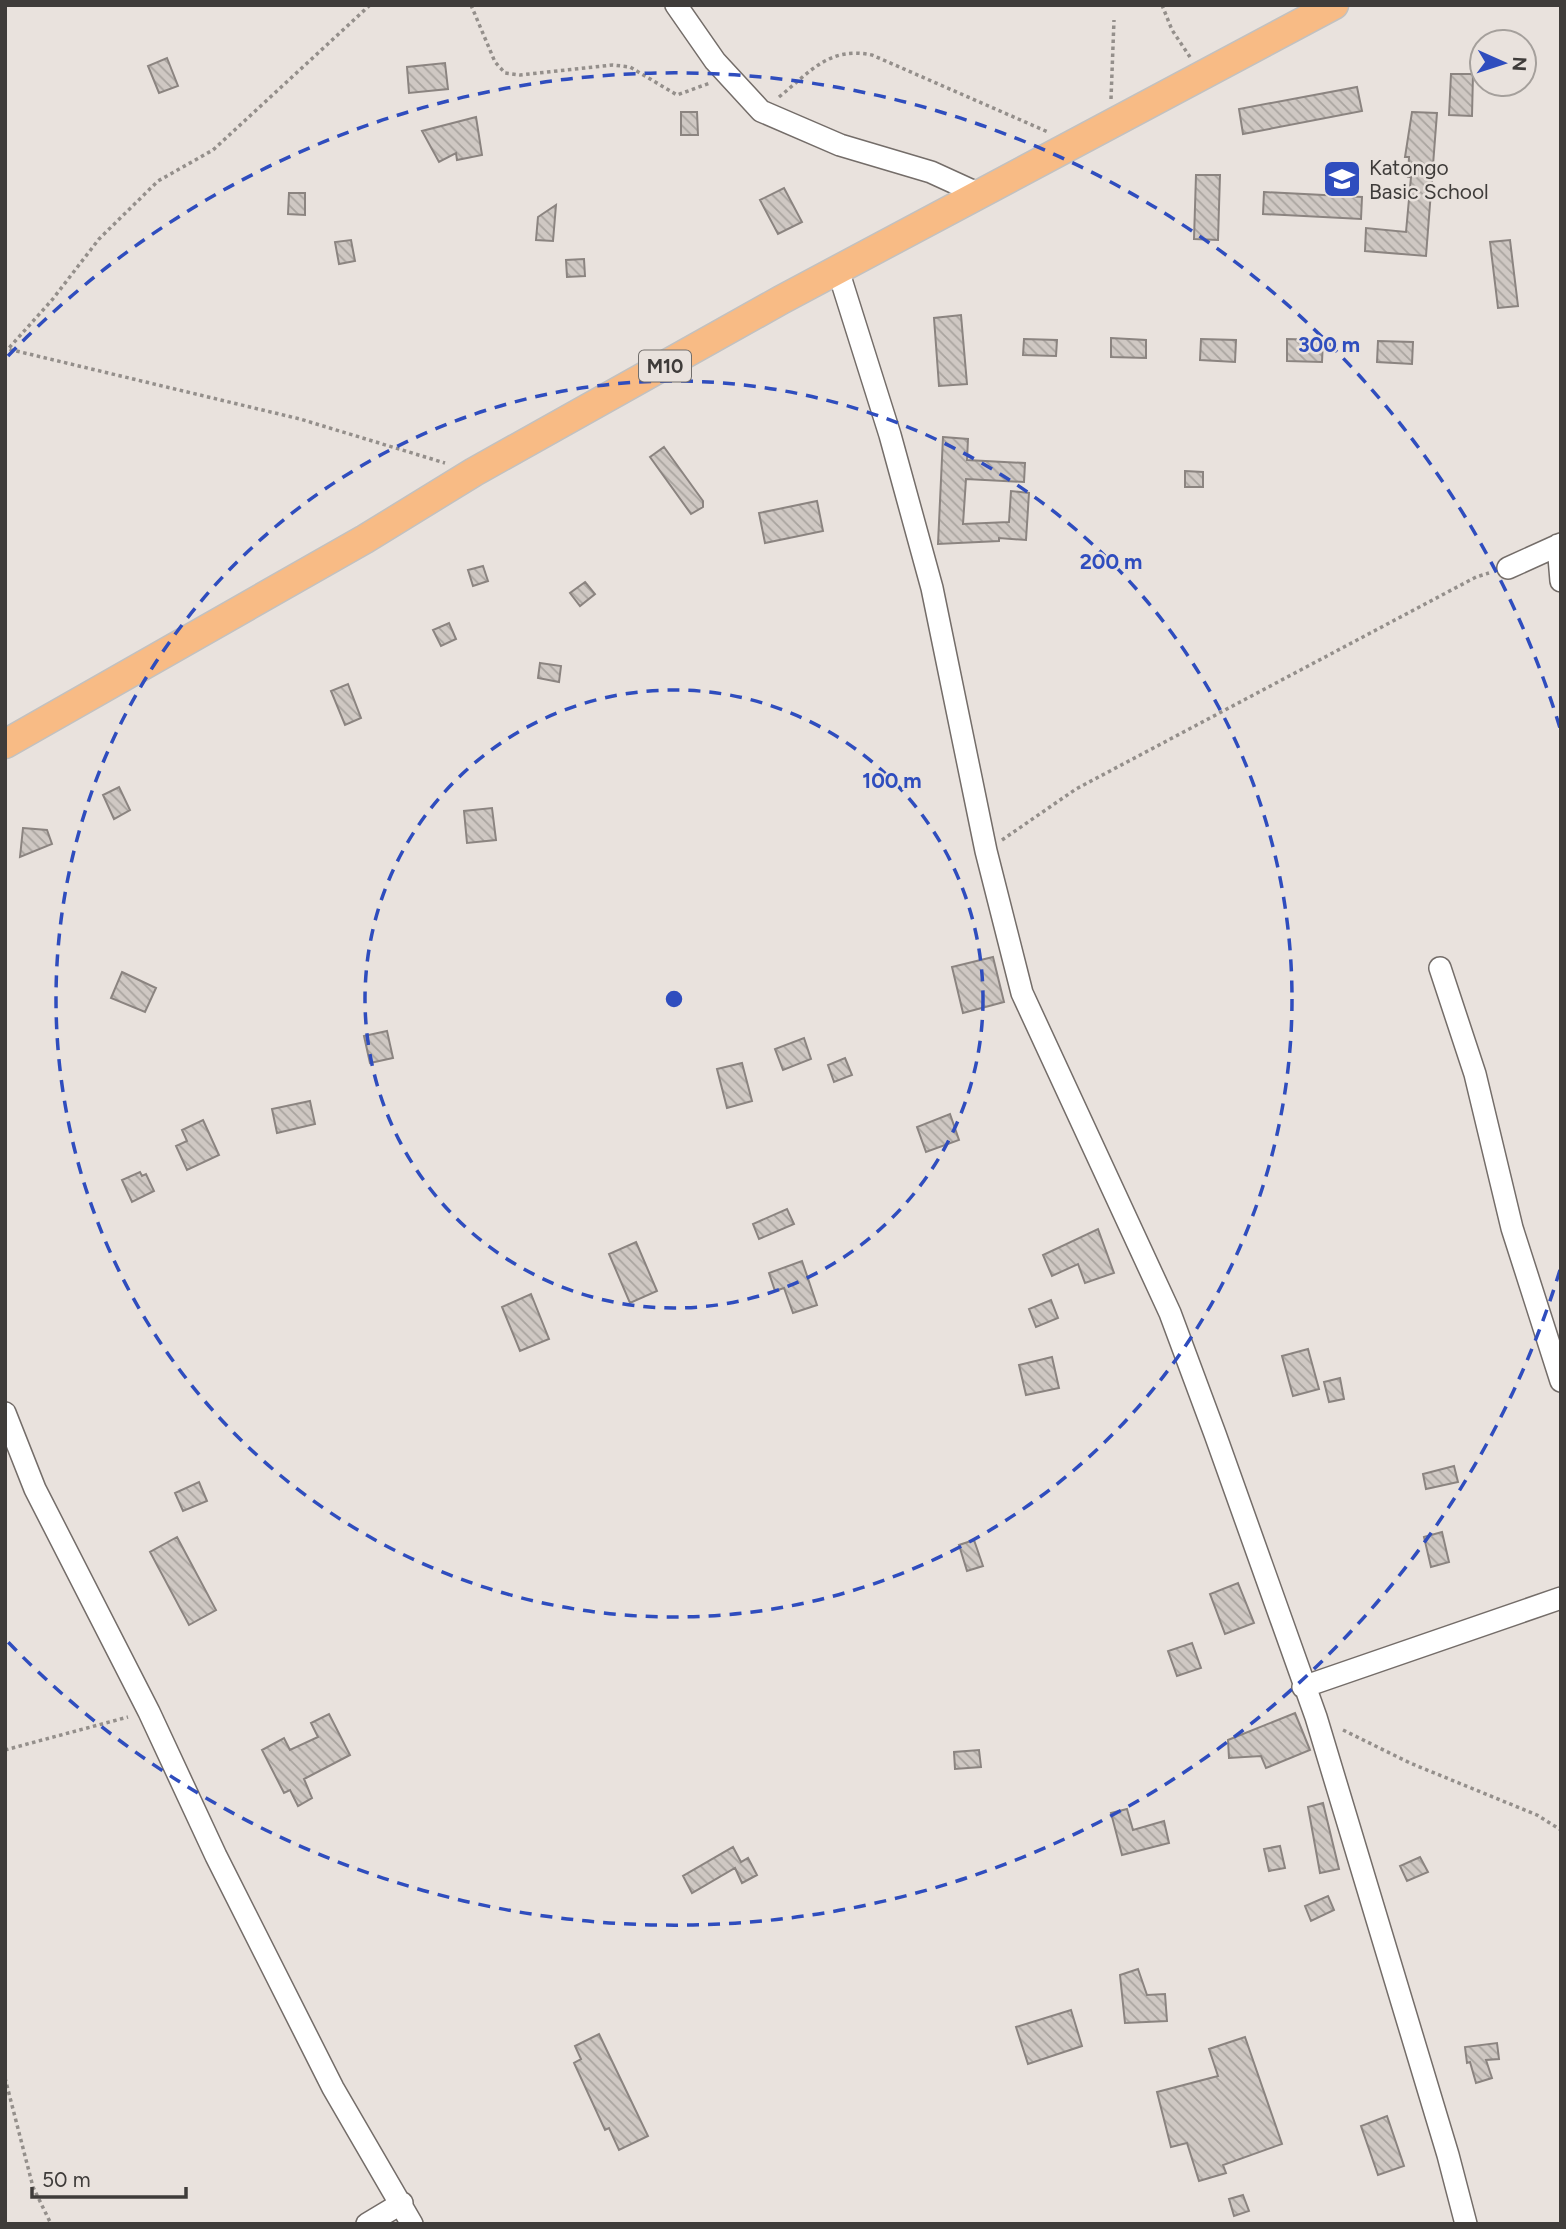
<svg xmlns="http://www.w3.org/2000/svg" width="1566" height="2229" font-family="Figtree,sans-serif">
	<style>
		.building { fill: url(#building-back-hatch); stroke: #8b8480; stroke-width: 2 }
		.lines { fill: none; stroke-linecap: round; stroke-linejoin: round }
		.minor-casing { stroke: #746d69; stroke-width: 24 }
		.major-casing { stroke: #c2c1c0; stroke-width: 31 }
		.path { stroke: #948f8b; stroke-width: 3.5; stroke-dasharray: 3.5 3.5; stroke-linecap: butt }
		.minor { stroke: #fff; stroke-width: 21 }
		.major { stroke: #f8bb85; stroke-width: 28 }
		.ring { fill: none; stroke: #2f4dbe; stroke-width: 3.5; stroke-dasharray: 12 9 }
		.labels { text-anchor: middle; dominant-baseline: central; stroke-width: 5; stroke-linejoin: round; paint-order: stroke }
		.shield { fill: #e9e2dd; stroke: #726e6b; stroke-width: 2 }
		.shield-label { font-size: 19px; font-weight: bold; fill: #3f3c3a }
		.poi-label { font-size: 21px; fill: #3f3c3a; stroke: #e9e2dd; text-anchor: start }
		.centre { fill: #2f4dbe; stroke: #e9e2dd; stroke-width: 3.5 }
		.ring-label { font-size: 21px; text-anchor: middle; font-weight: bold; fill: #2f4dbe; stroke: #e9e2dd; stroke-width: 5; stroke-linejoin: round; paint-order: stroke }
	</style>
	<defs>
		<pattern id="building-back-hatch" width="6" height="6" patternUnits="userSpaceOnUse" patternTransform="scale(1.75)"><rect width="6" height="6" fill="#cfc8c3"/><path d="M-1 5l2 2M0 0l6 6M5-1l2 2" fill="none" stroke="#a9a49f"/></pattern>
	</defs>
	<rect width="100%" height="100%" fill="#e9e2dd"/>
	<!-- building -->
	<path class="building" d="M167,58l11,28 -19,7 -11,-27z
		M445,63l3,26 -39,4 -2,-26z
		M1451,74h22l-1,42 -23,-1z
		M1357,87l5,24 -119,23 -4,-25z
		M681,112h16l1,23h-17z
		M1412,112l25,1 -11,143 -61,-5 1,-23 40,4 5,-55h-3l1,-20h-4z
		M476,117l6,38 -25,5 -1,-7 -17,9 -17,-31z
		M1196,175h24l-2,65 -24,-1z
		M784,188l18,34 -24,12 -18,-34z
		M1264,192l98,5 -1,22 -98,-5z
		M289,193h16v22l-17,-1z
		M556,205l-3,36 -17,-1 2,-23z
		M351,240l4,21 -16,3 -4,-22z
		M1510,240l8,66 -20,2 -8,-66z
		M584,259l1,17 -18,1 -1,-17z
		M961,315l6,69 -28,2 -5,-68z
		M1111,338l35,2v18l-35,-1z
		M1024,339l33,1 -1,16 -33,-1z
		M1201,339l35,1 -1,22 -35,-2z
		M1287,339l36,1 -1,22 -35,-1z
		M1378,341l35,1 -1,22 -35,-2z
		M943,437l25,2 -1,21 58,3 -1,19 -58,-3 -3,45 46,-2 2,-31 18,2 -3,47 -27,-2v3l-61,3z
		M664,447l39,54v6l-12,7 -41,-57z
		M1185,471l18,1v15h-18z
		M817,501l6,30 -58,12 -6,-30z
		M483,566l5,15 -15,5 -5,-16z
		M585,582l10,12 -15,12 -10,-13z
		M449,623l7,16 -15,7 -8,-16z
		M540,663l21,3 -2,16 -21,-4z
		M348,684l13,34 -16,7 -14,-34z
		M119,787l11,23 -16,9 -11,-24z
		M492,808l4,32 -29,3 -3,-32z
		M23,828l24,2 5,14 -32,13z
		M993,957l11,45 -41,11 -11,-46z
		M122,972l34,16 -11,24 -34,-14z
		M387,1031l6,27 -23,5 -6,-27z
		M804,1038l7,21 -28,11 -8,-21z
		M845,1058l7,17 -18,7 -6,-17z
		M742,1063l10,38 -25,7 -10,-39z
		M310,1101l5,23 -38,9 -5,-24z
		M950,1114l9,26 -33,12 -9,-25z
		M203,1120l16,35 -32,15 -11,-24 11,-5 -5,-11z
		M140,1172l2,4 4,-2 8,17 -22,11 -10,-22z
		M787,1209l7,15 -35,15 -6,-15z
		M1098,1229l16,44 -29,10 -7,-19 -26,12 -9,-21z
		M636,1242l21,49 -27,12 -21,-49z
		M802,1261l15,44 -24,8 -9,-25 -9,3 -6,-18z
		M531,1294l18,45 -29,12 -18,-44z
		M1051,1300l7,18 -22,9 -7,-18z
		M1308,1349l11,40 -26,7 -11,-40z
		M1052,1357l7,31 -33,7 -7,-30z
		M1340,1378l4,21 -15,3 -5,-20z
		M1454,1466l4,16 -32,7 -3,-15z
		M199,1482l8,19 -24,10 -8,-18z
		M1442,1532l7,30 -18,5 -7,-30z
		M177,1537l39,73 -27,15 -39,-73z
		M974,1540l9,26 -16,5 -8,-26z
		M1238,1583l16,40 -29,11 -15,-40z
		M1192,1643l9,25 -24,8 -9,-25z
		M1295,1713l15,37 -44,18 -5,-12 -32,2 -1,-18z
		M329,1714l21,41 -46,24 8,19 -14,8 -8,-16 -6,3 -22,-43 22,-12 6,12 28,-13 -7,-14z
		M979,1750l2,17 -26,2 -1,-17z
		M1323,1803l16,66 -19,4 -12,-66z
		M1127,1809l6,21 31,-9 5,22 -47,12 -11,-42z
		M1280,1846l5,22 -16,3 -5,-22z
		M733,1847l8,15 7,-4 9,17 -15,8 -7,-15 -43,25 -9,-17z
		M1420,1857l8,15 -21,9 -7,-15z
		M1328,1896l6,14 -23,11 -6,-15z
		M1138,1969l9,26 18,-1 2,27 -42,2 -5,-48z
		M1071,2010l11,36 -54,18 -12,-37z
		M599,2034l49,102 -29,14 -10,-22 -4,2 -31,-67 7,-4 -6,-13z
		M1245,2037l37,107 -59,21 3,8 -27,8 -12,-38 -16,4 -14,-55 61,-16 -9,-27z
		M1497,2043l2,16 -13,1 6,18 -16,5 -6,-21 -3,1 -2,-16z
		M1387,2116l17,50 -26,9 -17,-49z
		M1243,2195l6,16 -15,5 -5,-17z"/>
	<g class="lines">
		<defs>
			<path id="minor" d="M676,5l39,56 46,50 79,34 91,27 46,21
				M838,270l52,165 42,153 54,263 36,142 148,320 45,121 101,283 132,438 18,69
				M1558,545l3,36
				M1508,568l53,-24
				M1440,968l35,106 37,154 49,153
				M5,1413l30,76 114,223 67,144 117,232 79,136
				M1303,1687l258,-89
				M367,2224l35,-21"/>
			<path id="major" d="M5,744l360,-205 109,-67 307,-172 553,-295"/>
		</defs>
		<!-- minor casing -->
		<use href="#minor" class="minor-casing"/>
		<!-- major casing -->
		<use href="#major" class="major-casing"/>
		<!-- path -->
		<path class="path" d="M370,5l-157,145 -55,31 -59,58 -47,61 -44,49 292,70 145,44
			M471,5l24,57 10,11 15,2 93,-10 17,2 47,28 33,-12
			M1162,5l10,25 18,27
			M779,97c31,-25 50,-51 93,-42l176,77
			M1111,99l3,-79
			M1002,840l74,-51 400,-212 13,-4
			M1343,1730l67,33 127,52 24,15
			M5,1750l123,-33
			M5,2078l28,109 18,37"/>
		<!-- minor -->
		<use href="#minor" class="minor"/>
		<!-- major -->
		<use href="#major" class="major"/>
	</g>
	<!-- distance rings -->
	<g class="ring">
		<circle cx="674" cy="999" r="309"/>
		<circle cx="674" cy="999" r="618"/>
		<path d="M1560 1270A926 926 0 0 1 8 1642M8 356A926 926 0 0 1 1560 728"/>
	</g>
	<!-- icons -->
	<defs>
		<symbol id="school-square" viewBox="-11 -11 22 22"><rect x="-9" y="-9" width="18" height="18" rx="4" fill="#2f4dbe" stroke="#e9e2dd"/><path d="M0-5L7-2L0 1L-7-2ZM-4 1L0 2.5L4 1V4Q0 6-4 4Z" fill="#fff"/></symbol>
	</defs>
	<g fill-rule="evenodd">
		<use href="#school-square" x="1320" y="157" width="44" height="44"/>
	</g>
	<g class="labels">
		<!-- shield labels -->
		<rect class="shield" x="639" y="350.5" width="52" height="31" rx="5"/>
		<g class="shield-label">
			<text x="665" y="366">M10</text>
		</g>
		<!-- poi labels -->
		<g class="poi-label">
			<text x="1369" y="167">Katongo<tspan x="1369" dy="24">Basic School</tspan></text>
		</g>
	</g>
	<circle cx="674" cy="999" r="10" class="centre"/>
	<g class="ring-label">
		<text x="1329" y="352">300 m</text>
		<text x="1111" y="569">200 m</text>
		<text x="892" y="788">100 m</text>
	</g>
	<!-- border -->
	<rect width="1566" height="2229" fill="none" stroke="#3f3c3a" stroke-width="14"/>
	<!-- north arrow -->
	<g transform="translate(1503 63) rotate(93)"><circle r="33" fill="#e9e2dd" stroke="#a5a09c" stroke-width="2"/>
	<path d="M0-5L12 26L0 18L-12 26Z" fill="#2f4dbe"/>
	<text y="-10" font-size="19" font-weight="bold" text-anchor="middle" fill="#3f3c3a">N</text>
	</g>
	<!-- scale -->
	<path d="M32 2187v10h154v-10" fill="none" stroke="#3f3c3a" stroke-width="3.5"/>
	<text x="42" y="2187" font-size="21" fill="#3f3c3a" stroke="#e9e2dd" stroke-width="5" paint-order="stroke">50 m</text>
</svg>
